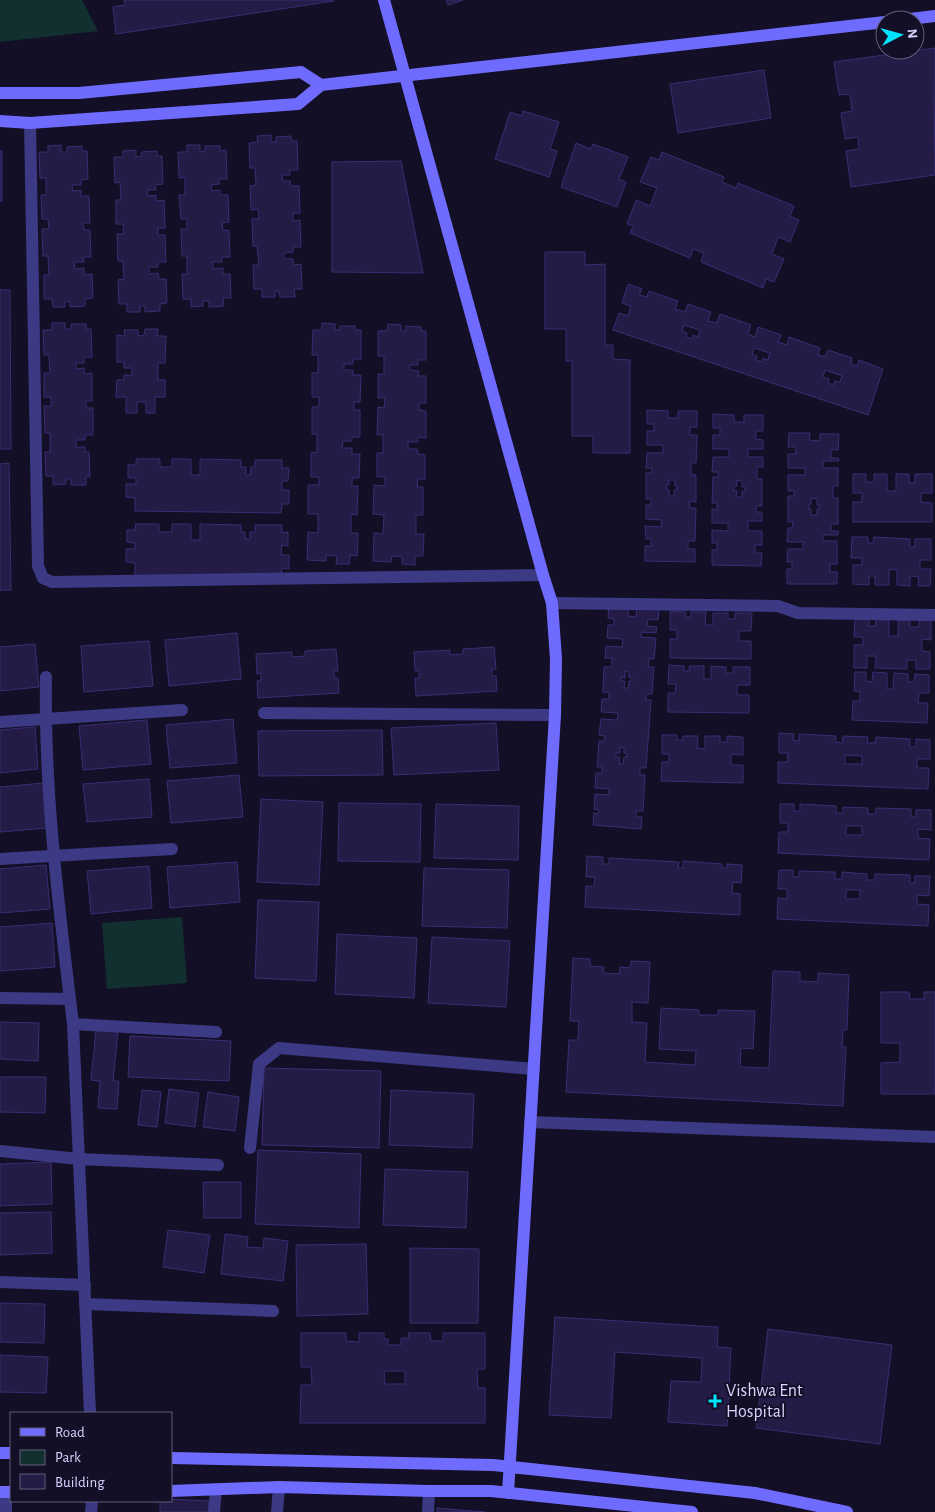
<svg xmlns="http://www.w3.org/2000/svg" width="935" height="1512" font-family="'Alegreya Sans',sans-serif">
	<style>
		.green { fill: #12302f }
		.building { fill: #241b47; stroke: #3b2d73; fill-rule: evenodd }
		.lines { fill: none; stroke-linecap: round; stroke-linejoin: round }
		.street { stroke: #3d3a85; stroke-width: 12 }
		.secondary { stroke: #6f6bff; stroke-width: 12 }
		.poi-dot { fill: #00e5ff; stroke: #130f26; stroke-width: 2 }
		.labels { text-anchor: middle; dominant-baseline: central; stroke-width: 4; stroke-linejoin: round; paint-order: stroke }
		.poi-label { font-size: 18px; fill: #d9d4ff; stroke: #130f26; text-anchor: start }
	</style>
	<rect width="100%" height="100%" fill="#130f26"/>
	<!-- green -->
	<path class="green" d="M0,0h82l16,31 -98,11z
		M182,917l5,66 -80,6 -5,-66z"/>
	<!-- building -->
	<path class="building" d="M124,0h209l1,1 -218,33 -3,-27 12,-2z
		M446,0h17l-15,5z
		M935,48v37h-1l1,90 -84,12 -5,-36 13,-2 -1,-12 -13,2 -4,-26 11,-2 -2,-17 -11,1 -5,-33z
		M764,70l7,48 -93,15 -8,-49z
		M523,111l36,11 -9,27 7,2 -8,26 -54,-18 15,-47 12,4z
		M271,135v7h5v-5l15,-1 1,5h5l1,29h-8v5h-8l1,6h7l1,5h8l1,27h-7v8l7,-1 1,27h-8v5l-9,1v6h9l1,6 7,-1 1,25h-8l1,8h-15l-1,-6h-4v6h-13v-8h-8l-1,-24h6l-2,-19h-4l-1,-27h7l-1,-10 -7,1 -1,-24 6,-1 -1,-17h-5l-1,-25 9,-1 -1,-6z
		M576,143l15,6 2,-5 35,13 -9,22 7,3 -9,25 -56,-20z
		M61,145v7h6v-5l15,-1v5h5l1,28 -7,1v5h-9l1,6 8,-1v6h8l1,27h-7l1,7h6l1,27h-8l1,5h-10l1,7 9,-1v7l8,-1 1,24 -8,1v7l-15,1v-6l-5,1v5h-12l-1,-8h-8v-24h5l-1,-19h-5l-1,-27h7l-1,-10h-6l-1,-24h5v-17h-6l-1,-26h9v-6z
		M187,145h13v7l5,-1v-5h15v5l6,-1 1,29h-8v5l-8,1 1,6 8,-1v5h8l1,27 -7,1 1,7h6l1,27h-8v5h-9v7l10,-1v6h7l1,24h-8l1,8 -15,1v-6h-6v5l-12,1v-8h-8l-1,-25h5v-18h-5l-1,-27h6v-10h-6l-2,-24h6v-18l-6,1 -1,-26h9z
		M136,150v7l6,-1 -1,-4 16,-1v5h5l1,28 -8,1 1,5h-9l1,6 8,-1v6l8,-1 1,28h-7v7h7l1,27h-8v5h-9v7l9,-1 1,6h7l1,24 -7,1v7l-15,1v-6h-5v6h-13v-8h-8l-1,-24 6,-1 -1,-18h-5l-1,-27h7l-1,-10h-7v-24h5l-1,-18 -5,1 -1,-26h9v-6z
		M0,151h2v50h-2z
		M662,152l62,25 -2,5 14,6 2,-5 56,23 -4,10 9,4 -9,22 -12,-5 -6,17 12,5 -10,23 -8,-3 -3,9 -62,-26 3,-9 -11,-4 -3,9 -60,-25 3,-7 -6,-2 9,-24 14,6 7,-18 -17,-6 11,-25 8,3z
		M401,161l22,112 -91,-1v-110z
		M545,252h40v13l20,-1v81h8v14l17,1v93h-37v-17h-21v-75h-6v-32h-21z
		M628,284l14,5 -3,6 8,2 2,-6 29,10 -3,8 10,3 3,-8 23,8 -3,9 9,2 3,-9 31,11 -3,9 7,3 3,-10 23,8 -3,7 9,3 2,-8 31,11 -2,7 7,2 3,-7 24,8 -1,6 6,2 2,-6 24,9 -15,46 -255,-85 6,-17 9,3 3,-10 -9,-3zM684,325l16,5 -2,7 -5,-2 -1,4 -6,-2 1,-4 -5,-2zM754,348l16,5 -2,7 -5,-2 -1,4 -6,-2 1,-4 -5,-2zM825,370l17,6 -2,6 -5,-1 -2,4 -5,-2 1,-4 -6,-2z
		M0,290h10l1,159h-11z
		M52,323h13v6h6v-5h15v5h5l1,28h-8v6h-8v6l8,-1v6l8,-1v28h-6v7h7v27h-8v5h-9v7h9v5h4l1,25h-4v8h-15v-6h-5v5l-13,1v-9h-7l-1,-24h5v-19h-5l-1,-27h7v-9h-7v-24h6l-1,-18h-5l-1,-25h9z
		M322,323l13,1v6h5v-4h15v4h6v29h-8v5h-9v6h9v5h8l-1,27h-6v8h6v27h-8v4h-9l-1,7h10v6h8l-1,24h-7v8h6l-1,29 -6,-1v19h7l-1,23 -7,-1 -1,9h-13l1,-8 -11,-1v6l-19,-1 1,-28 10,1v-19h-10v-29h11v-8h-8v-24l6,-1v-18h-5v-27h7v-10h-7v-24h6v-18h-6l1,-25h9z
		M388,324l13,1v6h5v-5l15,1v4h5v29h-8v5h-8v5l9,1 -1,5h8v27h-7v7l7,1v27l-8,-1v5h-10v7h9l1,5 7,1v24h-7l-1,8h6v28h-7v19h8l-1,22h-8v9l-13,-1v-7l-10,-1 -1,6 -18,-1 1,-28 9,1 1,-19 -11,-1 1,-29 11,1v-9h-8v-24h6v-19l-6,1 1,-28 6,1 1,-10h-7v-24h6v-18h-6v-25h9z
		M145,329h13l-1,7h9l-1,27h-7v17h7v17h-10v16h-9v-11h-9v11h-11v-16h-10l1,-17h7v-5h8v-7h-8v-6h-7v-27l8,1 -1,-6h14v6l6,-1z
		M647,410l21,1v7h10v-7h19v16h-7v8h7l-1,28h-5v12h5v27l-7,-1 1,7h6l-1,33h-7v8h7v13l-50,-1v-15h6v-7h-5l-1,-13 16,1 1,-7 -16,-1v-14h5v-6h-5v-26h6v-5h-6l1,-15h16v-8h-16v-14h7v-7h-7zM669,480h6v6h2v4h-3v6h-5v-6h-2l-1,-5h3z
		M713,414l21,1v7h10v-7h19v16h-7v8l7,1v9h-15v8h15v10h-6v12h5v27h-6v6h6v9h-14v10h14v14h-7v8h7l-1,13 -49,-1v-15h5v-7h-5v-13l16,1v-8h-16v-14l5,1v-7h-5l1,-26h5v-5h-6l1,-15h16v-8h-16v-14h7v-7h-7zM737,480l5,1v6h3v4h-3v6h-6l1,-6h-3v-5h3z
		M789,433h21l-1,7 11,1v-7h19l-1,16h-7v8h7l1,3h-16v7h15v18h-5v12h5v26h-7v7h7v4h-15v6h14v23h-7v8h7v12h-50v-15h5v-7h-5l1,-13h15v-7h-16l1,-14h4l1,-6h-5v-26h6v-6l-6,1v-16h17v-7h-17v-14h8l-1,-7h-7zM811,498l6,1v6h2v4h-2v6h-6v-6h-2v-5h2z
		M136,459h24v8h12v-8h19v16h9v-16l41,1v7h5v8h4l1,-8h4v-7h27v8h7l-1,13h-6v9h7v14h-7l-1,9 -146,-2v-13l-9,-1v-13h10v-6h-8v-13h8z
		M9,463l2,127h-11v-126z
		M853,474h13v8h8v-8h13v17h9v-17h13v9h6v-9h17v19h-11v9l11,1v19h-79v-20h9v-9h-9z
		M135,524h24v8h13v-8h19v16h9v-16l41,1v7h4v7h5v-7h5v-7h27v8l6,-1v14l-6,-1 -1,10h8v14l-7,-1 -1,10 -146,-2v-13l-9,-1v-13h9v-6l-8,-1v-12h9z
		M852,537h16v6h5l1,-6 36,2v8h5v-8h16v21h-11v9h11l-1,17h-12l1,-9 -9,-1v10l-13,-1v-15l-8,-1v16h-14v-9h-6v9l-16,-1v-19h9v-7h-11z
		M609,604l20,1 -1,11 8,1 1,-11 22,2 -1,12 -10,-1 -1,7 10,1 -1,6 -14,-1 -1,5 15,1 -2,21 -5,-1 -1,9h6l-2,27h-6v6h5l-5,68h-6v7h5l-2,36h-7v6h6l-1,12 -48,-4 1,-12 4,1 1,-4 -5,-1 1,-15 14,1v-6l-14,-1 1,-15h6v-6h-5l2,-26h5l1,-5 -6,-1 2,-16 16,1 1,-7 -17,-1 1,-13h7v-6l-6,-1 1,-25h8v-9h-7l1,-12 16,1 1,-8 -16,-1 1,-13h6v-6l-6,-1zM625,671l4,1v5l3,1v3h-3l-1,7h-4l1,-7h-4v-4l4,1zM620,747l4,1v5l3,1v3h-3l-1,7h-4l1,-7h-4v-4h4z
		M670,611l16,1 -1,5h6v-5h15l-1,13h8v-12h15v6h7v-6h17l-1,18h-12v10h12v18l-81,-1v-19h7v-9h-7z
		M855,619h14v7h6l1,-7 13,1v16h9v-16h12v7h9v-7h12v20l-9,-1v12l8,1v17h-14v-9h-9v9l-32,-1 1,-12h-9v12h-13v-23h9v-8h-9z
		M237,633l4,46 -72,7 -4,-46z
		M149,641l4,45 -69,6 -3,-46z
		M35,644l4,43 -39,4v-44z
		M494,647l2,22h-4v7h4l1,15 -81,5 -1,-18h4v-7h-4l-1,-19 36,-2v5l13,-1v-5z
		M336,649l2,22h-4v7h4l1,15 -81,5 -1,-17 4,-1v-7l-4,1 -1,-20 36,-2v5l13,-1v-5z
		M669,665l15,1v5h6l-1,-5h15v13h7v-13l15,1v6h7v-6h17v18h-13v10h12v18l-81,-1v-19h7l1,-9h-8z
		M855,672h11v9l6,1 1,-10 14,1v16h6l1,-16 14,1v8h6l1,-8 14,1v18h-10l-1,10h10l-1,20 -75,-3 1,-19h7v-9l-6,-1z
		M233,719l4,44 -67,5 -4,-43z
		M147,720l4,44 -68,6 -4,-44z
		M496,723l3,47 -105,5 -3,-47z
		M35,727l3,42 -38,4v-43z
		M382,730l1,45 -124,1 -1,-45z
		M779,733l15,1 -1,6 6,1v-7l37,2 -1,6 7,1 1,-7 25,1 -1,6h8l1,-6 34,2v8h6v-8l14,1v19h-13v9h12l-1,21 -150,-6v-21h9l1,-9h-9zM845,755l17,1v8h-17z
		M662,735h15v5h6v-4h15l-1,12 8,1v-13h15v6h7v-6l16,1v18l-12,-1v11h12v18l-82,-2 1,-19h7v-8h-7z
		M239,775l4,42 -72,6 -4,-42z
		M149,779l3,38 -65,5 -4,-38z
		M43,783l4,45 -47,4v-45z
		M261,799l62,3 -4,83 -62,-3z
		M339,803l82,1 -1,58 -82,-1z
		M436,804l83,2 -1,54 -84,-2z
		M780,804h14v7h6v-7l36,2v7h7v-6l25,1v6h8v-6l35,1v8h5v-7h15v20l-13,-1v9l12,1 -1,21 -151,-7 1,-21h9v-9h-8zM846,826h16v9h-16z
		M587,856l16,1v7h6v-6l70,4 -1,6h5v-7l39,3v4h5v-4l15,1 -1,18 -8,-1 -1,11 8,1v21l-155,-8 1,-21h8l1,-9h-9z
		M237,862l3,40 -70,6 -3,-41z
		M46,865l4,44 -50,4v-44z
		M149,866l3,42 -61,6 -4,-43z
		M424,868l85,2 -2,58 -85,-2z
		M779,870h14v7h6v-6l36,1v7h7v-7l25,2v6h8v-6l35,1v8h5v-7h15l-1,20 -12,-1v9l12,1 -1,21 -151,-7 1,-21 9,1v-10h-9zM846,890h14v9h-14z
		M258,900l61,2 -3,79 -61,-3z
		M52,923l3,44 -55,4v-44z
		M337,934l80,4 -3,60 -79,-4z
		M432,937l78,4 -4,66 -78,-4z
		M573,958l17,1v7l14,1 -1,6 16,1 1,-7 10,1 1,-7 19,1 -2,41 -16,-1v20l15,1 -2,39 50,3 1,-14 -37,-2 2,-41 38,2v5h19v-5l37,1 -2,38 -12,-1 -1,19 29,1 4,-97 27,1v9l18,1v-9l31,2 -2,55h-4l-1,17h4l-3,59 -277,-14 3,-52h9l1,-19h-9z
		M881,992h28l1,7h14v-7h11v102h-54v-31l19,-1v-19h-19z
		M0,1022l39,1 -1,38 -38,-2z
		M96,1030l22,2 -5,49h6l-2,28 -19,-1 2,-27 -9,-1z
		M130,1036l101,5 -2,40 -101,-4z
		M264,1068l117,3 -2,77 -117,-3z
		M0,1077h46l-1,36 -45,-1z
		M169,1089l30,4 -4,34 -30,-4z
		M142,1090l19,2 -4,35 -19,-2z
		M391,1090l83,4 -2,54 -83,-3z
		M208,1092l31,5 -4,34 -32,-4z
		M258,1150l103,4 -2,74 -104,-4z
		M51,1162l1,42 -52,2v-42z
		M385,1169l83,3 -2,56 -83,-3z
		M203,1182h38v36h-37z
		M51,1212l1,41 -52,2v-42z
		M168,1230l42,5 -6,38 -41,-6z
		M225,1234l23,3 -1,10 16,1 1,-10 24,3 -5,40 -62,-7z
		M366,1244l2,70 -71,2 -1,-71z
		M410,1248l69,1 -1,74h-68z
		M0,1303l45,1 -1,39 -44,-1z
		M555,1317l163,10 -1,20 14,1 -4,78 -59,-4 3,-41 30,1 1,-24 -87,-6 -4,66 -62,-3z
		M768,1329l124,16 -12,99 -124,-16z
		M301,1333h45v8l13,1v-9h25v6h4v6h13v-7h8l-1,-5h22l1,8h12v-8h42v36h-8l1,19h7v35h-185l1,-38h11l-1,-18h-10zM384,1371h21v13h-20z
		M0,1355l48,2 -2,36 -46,-1z
		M171,1499l38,2v11h-49v-11h11z
		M437,1508l48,4h-48z"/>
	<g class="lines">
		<!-- street -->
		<path class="street" d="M30,123l8,443 5,12 9,4 491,-7
			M552,603l226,3 20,7 137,2
			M46,677c-2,116 13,232 27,347
			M264,713l291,2
			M0,722l182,-12
			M0,859l172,-10
			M0,998l70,1
			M530,1122l405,15
			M250,1148l9,-84 20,-16 255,21
			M0,1151l79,8 139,6
			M0,1282l85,3
			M85,1304l188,7
			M90,1413l-17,-389 143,8
			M6,1512v-20
			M91,1512l1,-11
			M214,1512l2,-23
			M277,1512l2,-25
			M428,1512l1,-21"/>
		<!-- secondary -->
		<path class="secondary" d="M384,0l159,575 9,28 4,56 -1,56 -47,778
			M902,20l33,-4
			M0,93h79l222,-21 20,13
			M0,121l30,2 268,-19 23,-19 564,-63
			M0,1453h11
			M171,1458l322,7 262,28 92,19
			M171,1491l108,-4 150,4h62l201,21
			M0,1492h11"/>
	</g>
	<!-- markers -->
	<path class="poi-dot" d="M712.5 1393.5h5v5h5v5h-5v5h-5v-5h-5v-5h5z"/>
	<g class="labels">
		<!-- poi labels -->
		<g class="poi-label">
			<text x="726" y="1391">Vishwa Ent<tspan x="726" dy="21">Hospital</tspan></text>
		</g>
	</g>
	<!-- legend -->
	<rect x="10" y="1412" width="162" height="90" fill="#130f26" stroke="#625e7d"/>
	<rect x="20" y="1428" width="25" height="8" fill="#6f6bff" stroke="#625e7d"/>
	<text x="55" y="1437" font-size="15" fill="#d9d4ff">Road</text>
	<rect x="20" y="1450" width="25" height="15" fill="#12302f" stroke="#625e7d"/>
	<text x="55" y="1462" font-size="15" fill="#d9d4ff">Park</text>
	<rect x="20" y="1474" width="25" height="15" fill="#241b47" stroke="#625e7d"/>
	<text x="55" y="1487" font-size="15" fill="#d9d4ff">Building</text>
	<!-- north arrow -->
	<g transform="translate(900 35) rotate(84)"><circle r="24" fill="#130f26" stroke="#625e7d"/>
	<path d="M0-4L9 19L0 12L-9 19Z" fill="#00e5ff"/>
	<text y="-8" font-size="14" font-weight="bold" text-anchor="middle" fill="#d9d4ff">N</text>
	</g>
</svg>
